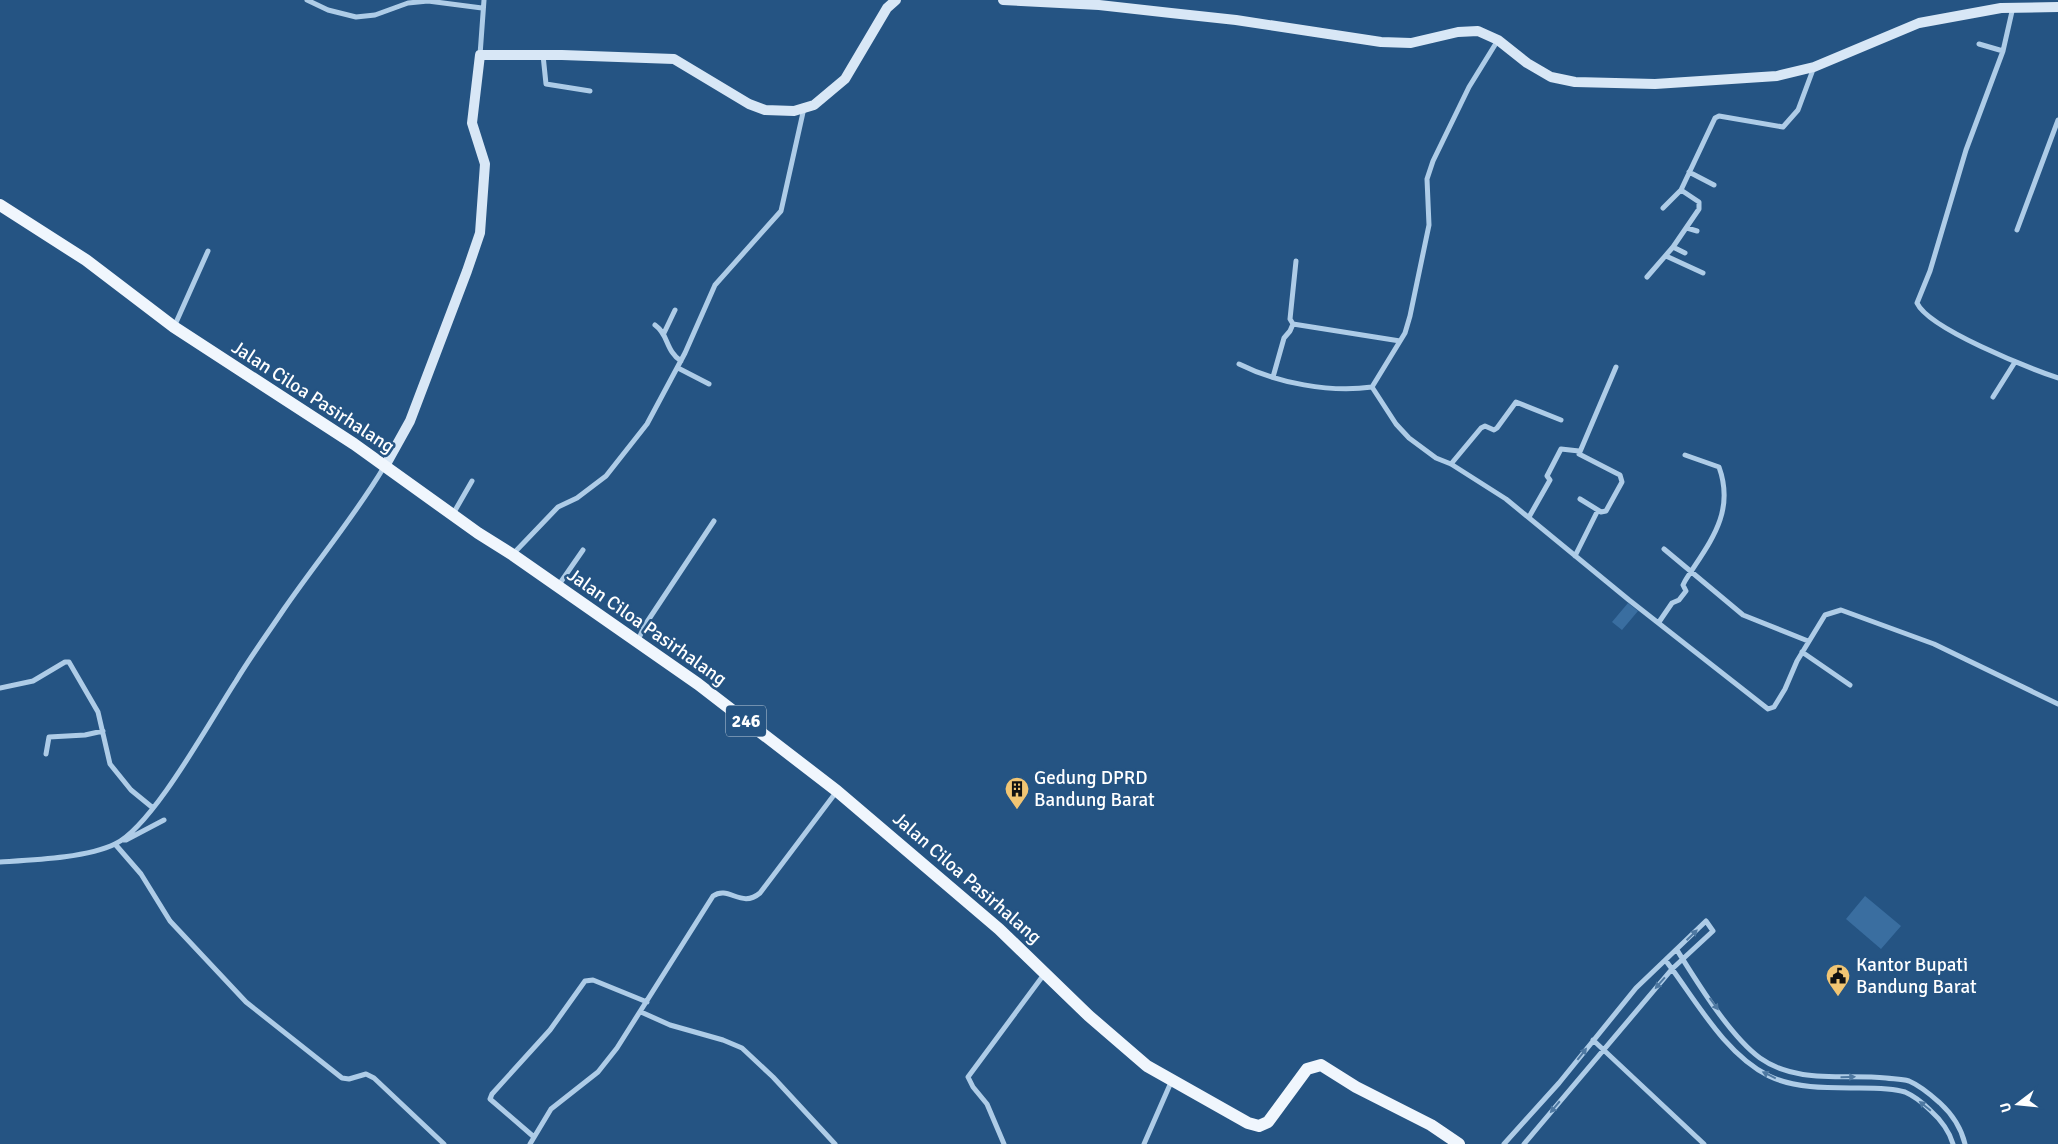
<svg xmlns="http://www.w3.org/2000/svg" width="2058" height="1144" font-family="Signika,sans-serif">
	<style>
		.green { fill: #3a6ea0 }
		.lines { fill: none; stroke-linecap: round; stroke-linejoin: round }
		.street { stroke: #aecce7; stroke-width: 5 }
		.secondary { stroke: #d8e7f6; stroke-width: 10 }
		.primary { stroke: #f0f6fd; stroke-width: 12 }
		.oneway { fill: #4e78a1 }
		.labels { text-anchor: middle; dominant-baseline: central; stroke-width: 5; stroke-linejoin: round; paint-order: stroke }
		.shield { fill: #255483; stroke: #beccda; stroke-width: 1 }
		.shield-label { font-size: 18px; font-weight: bold; fill: #fff }
		.street-label { font-size: 19px; fill: #fff; stroke: #255483 }
		.poi-label { font-size: 19px; fill: #fff; stroke: #255483; text-anchor: start }
	</style>
	<rect width="100%" height="100%" fill="#255483"/>
	<!-- green -->
	<path class="green" d="M1628,603l10,8 -16,19 -10,-8z
		M1865,896l36,30 -20,23 -35,-30z"/>
	<g class="lines">
		<!-- street -->
		<path class="street" d="M307,0l21,10 28,7 19,-2 33,-12 20,-2 54,7
			M2013,7l-10,44 -37,99 -36,121 -13,32c12,26 112,65 141,75
			M1979,44l24,7
			M480,55l4,-55
			M543,55l3,29 44,7
			M1689,172l25,13
			M1663,208l18,-18 34,-72 4,-2 64,11 15,-17 16,-43
			M1687,228l10,3
			M2017,230l41,-110
			M1673,247l12,6
			M1666,256l37,17
			M1647,277l26,-30 26,-38v-7l-18,-12
			M1293,324l107,17
			M655,325c14,10 10,25 26,36
			M174,327l34,-76
			M664,333l11,-23
			M1239,364c38,19 91,29 133,23
			M678,368l31,16
			M1273,377l11,-39 6,-7 3,-7 -3,-5 6,-58
			M1372,387l24,37 13,14 27,20 15,6 55,35 123,101 139,109 6,-2 11,-18 12,-28 28,-46 16,-5 93,34 124,60
			M1372,387l33,-54 5,-17 19,-91 -2,-46 6,-18 36,-74 29,-47
			M1993,397l22,-35
			M1451,464l30,-36 4,-2 9,4 3,-2 19,-26 45,18
			M1580,499l21,13 5,-1 16,-29 -2,-7 -4,-2 -37,-19 37,-87
			M453,514l19,-33
			M1529,517l21,-37 -3,-4 14,-27 18,2
			M1664,549l79,66 65,26
			M513,554l45,-47 19,-9 29,-22 41,-52 38,-71 30,-68 66,-74 23,-103
			M1575,556l23,-46
			M558,586l25,-36
			M1659,622l13,-19 7,-3 7,-9 -3,-6 2,-4c23,-37 51,-67 34,-114l-34,-12
			M638,640l7,-15 69,-104
			M1802,652l48,33
			M0,688l33,-7 32,-19h4l29,50 12,52 21,26 22,18
			M46,754l3,-17 36,-2 18,-4
			M122,840h4l38,-20
			M115,844l26,30 29,47 76,81 96,76 7,1 17,-5 8,4 70,66
			M0,862c32,-2 87,-4 115,-18 38,-18 96,-125 121,-163 15,-25 32,-48 48,-72 33,-48 71,-93 100,-142
			M1677,950c20,32 53,86 83,108 36,26 85,16 126,20 7,1 16,1 23,3 12,5 22,14 31,22 13,12 21,24 25,41
			M641,1012l29,13 53,15 19,8 31,29 62,67
			M1593,1040l111,104
			M534,1137l-44,-38 2,-5 58,-64 35,-49 8,-1 54,22
			M530,1144l21,-35 47,-37 19,-24 96,-152c16,-11 28,13 47,-3l77,-102
			M1004,1144l-17,-40 -14,-17 -5,-10 77,-104
			M1144,1144l28,-64
			M1504,1144l55,-61 77,-95 70,-67 7,10 -41,38 -6,-8
			M1524,1144l148,-175c27,37 55,86 97,107 27,13 61,12 90,12 14,0 33,0 46,4 9,4 18,11 25,18 11,10 19,20 23,34"/>
		<!-- secondary -->
		<path class="secondary" d="M1003,0l96,5 72,8 65,7 145,22 30,1 47,-11 20,-1 20,9 29,23 24,14 24,5 80,2 122,-8 37,-9 105,-44 82,-15 57,-1
			M385,466l25,-45 57,-150 13,-38 5,-69 -13,-41 8,-68h82l112,4 75,45 16,6 29,1 20,-6 31,-26 42,-71 9,-8"/>
		<!-- primary -->
		<path class="primary" d="M0,205l86,55 88,67 180,117 124,89 35,22 185,129 139,107 162,138 90,87 58,50 101,57 11,3 9,-4 39,-53 14,-4 35,22 75,38 28,19"/>
	</g>
	<!-- one-way arrows -->
	<defs><path id="oneway-solid" d="M-6-.8H1V-3.2L6.5 0L1 3.2V.8H-6Z" transform="scale(1.25)"/></defs>
	<g class="oneway">
		<use href="#oneway-solid" transform="translate(1692 935) rotate(-44)"/>
		<use href="#oneway-solid" transform="translate(1660 983) rotate(131)"/>
		<use href="#oneway-solid" transform="translate(1714 1004) rotate(54)"/>
		<use href="#oneway-solid" transform="translate(1582 1054) rotate(-52)"/>
		<use href="#oneway-solid" transform="translate(1769 1075) rotate(-154)"/>
		<use href="#oneway-solid" transform="translate(1848 1077) rotate(-1)"/>
		<use href="#oneway-solid" transform="translate(1925 1106) rotate(-141)"/>
		<use href="#oneway-solid" transform="translate(1555 1107) rotate(130)"/>
	</g>
	<!-- icons -->
	<defs>
		<symbol id="building-pin" viewBox="-11 -11 22 30"><path d="M0 17L-7.5 6A9.5 9.5 0 1 1 7.5 6Z" fill="#f1c573" stroke="#255483"/><path d="M-4-6H4V6H1V3H-1V6H-4ZM-2.5-4.3h1.7v1.8h-1.7ZM.8-4.3h1.7v1.8H.8ZM-2.5-1h1.7V.8h-1.7ZM.8-1h1.7V.8H.8Z" fill="#111"/></symbol>
		<symbol id="civic-pin" viewBox="-11 -11 22 30"><path d="M0 17L-7.5 6A9.5 9.5 0 1 1 7.5 6Z" fill="#f1c573" stroke="#255483"/><path d="M-.6-6.5H3V-4.5H.6V-3L4-1V1h2V6H-6V1h2V-1L-.6-3ZM-1.2 2.5V6h2.4V2.5Z" fill="#111"/></symbol>
	</defs>
	<g fill-rule="evenodd">
		<use href="#building-pin" x="1003" y="775" width="28" height="38"/>
		<use href="#civic-pin" x="1824" y="962" width="28" height="38"/>
	</g>
	<g class="labels">
		<!-- shield labels -->
		<rect class="shield" x="726" y="705.5" width="40" height="31" rx="4"/>
		<g class="shield-label">
			<text x="746" y="721">246</text>
		</g>
		<!-- street labels -->
		<g class="street-label">
			<text transform="translate(313 397) rotate(33)">Jalan Ciloa Pasirhalang</text>
			<text transform="translate(647 627) rotate(35)">Jalan Ciloa Pasirhalang</text>
			<text transform="translate(967 878) rotate(41)">Jalan Ciloa Pasirhalang</text>
		</g>
		<!-- poi labels -->
		<g class="poi-label">
			<text x="1034" y="778">Gedung DPRD<tspan x="1034" dy="22">Bandung Barat</tspan></text>
			<text x="1856" y="965">Kantor Bupati<tspan x="1856" dy="22">Bandung Barat</tspan></text>
		</g>
	</g>
	<!-- north arrow -->
	<g transform="translate(2018 1104) rotate(254)" stroke="#255483" stroke-width="4" paint-order="stroke">
	<path d="M0-4L9 19L0 12L-9 19Z" fill="#ffffff"/>
	<text y="-8" font-size="14" font-weight="bold" text-anchor="middle" fill="#ffffff">U</text>
	</g>
</svg>
